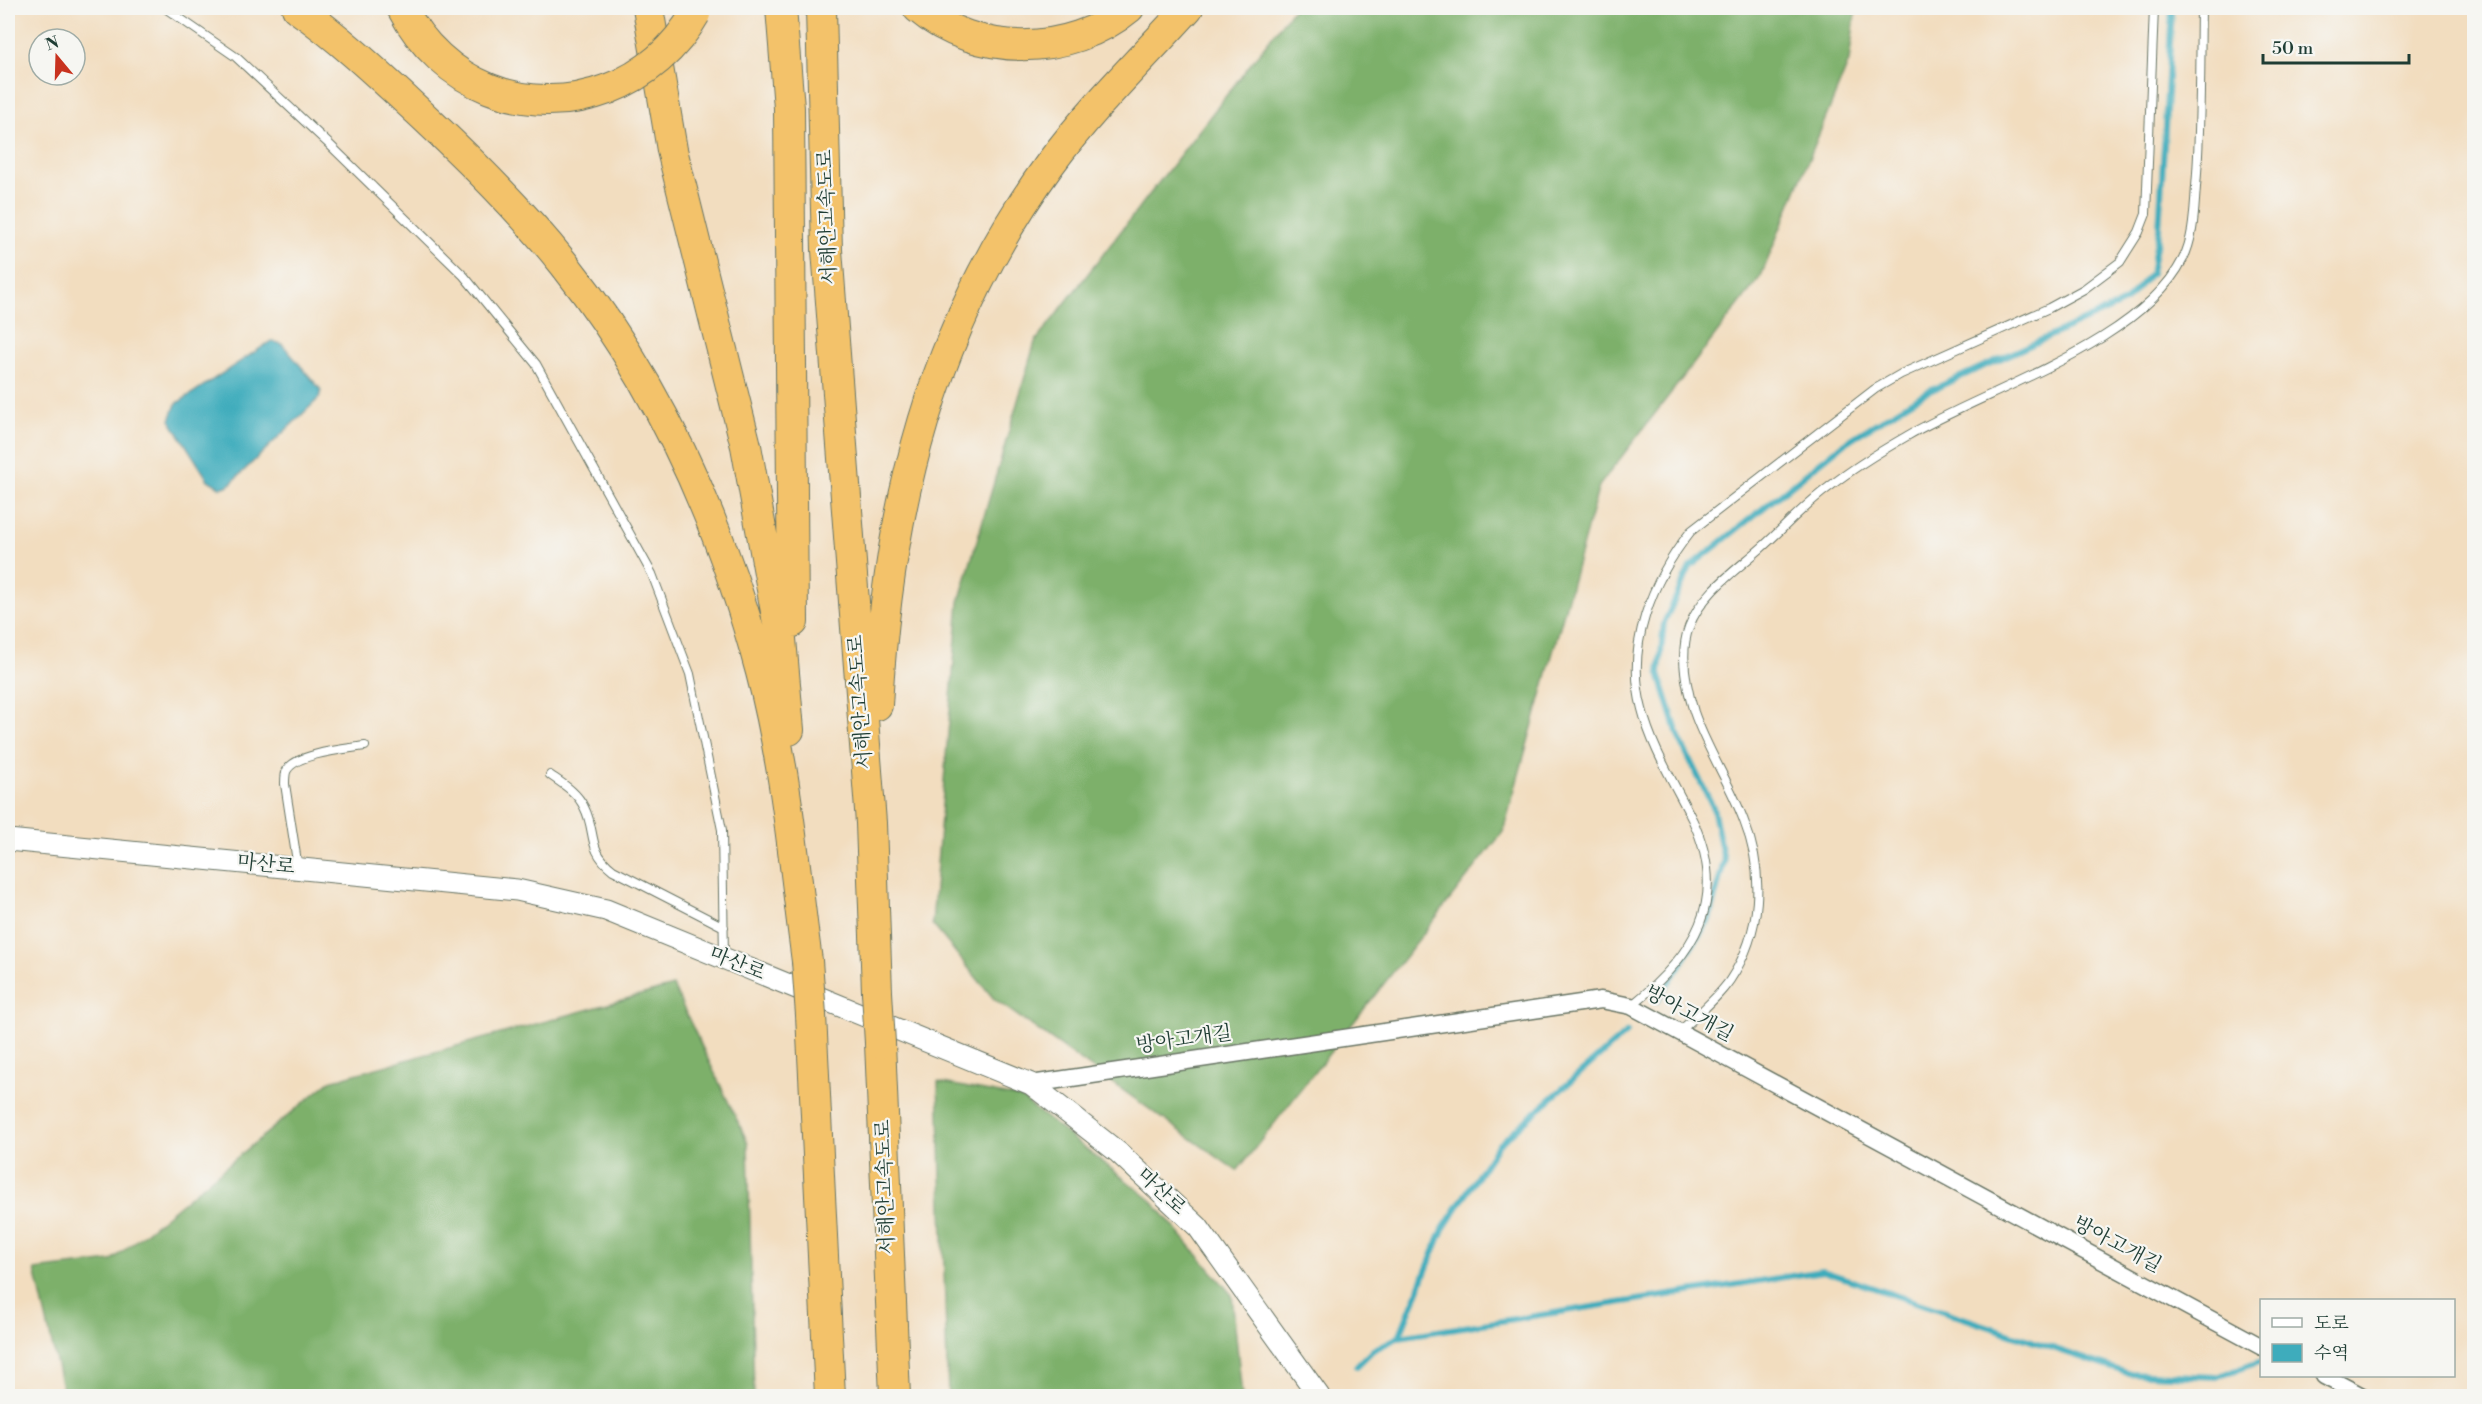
<svg xmlns="http://www.w3.org/2000/svg" width="2482" height="1404" font-family="'Libre Bodoni','Noto Serif KR',serif">
	<style>
		.forest { fill: #7db06b; stroke: #4e7650; stroke-width: 1.5 }
		.water { fill: #3eacbc; stroke: #2e7478; stroke-width: 1.5 }
		.lines { fill: none; stroke-linecap: round; stroke-linejoin: round }
		.stream { stroke: #3eacbc; stroke-width: 6 }
		.service-casing { stroke: #697565; stroke-width: 10 }
		.minor-casing { stroke: #697565; stroke-width: 19 }
		.tertiary-casing { stroke: #697565; stroke-width: 23 }
		.motorway-casing { stroke: #697565; stroke-width: 32 }
		.service { stroke: #fff; stroke-width: 8 }
		.minor { stroke: #fff; stroke-width: 16 }
		.tertiary { stroke: #fff; stroke-width: 21 }
		.motorway { stroke: #f3c26a; stroke-width: 30 }
		.motorway-bridge-casing { stroke: #697565; stroke-width: 32; stroke-linecap: butt }
		.motorway-bridge { stroke: #f3c26a; stroke-width: 30 }
		.labels { text-anchor: middle; dominant-baseline: central; stroke-width: 4.5; stroke-linejoin: round; paint-order: stroke }
		.street-label { font-size: 20px; fill: #1f3d34; stroke: #f6f6f2 }
	</style>
	<rect width="100%" height="100%" fill="#f6f6f2"/>
	<filter id="ink" filterUnits="userSpaceOnUse"><feTurbulence type="fractalNoise" baseFrequency=".0167" numOctaves="2"/><feDisplacementMap in="SourceGraphic" scale="12" xChannelSelector="R" yChannelSelector="G"/><feConvolveMatrix kernelMatrix="1 2 1 2 8 2 1 2 1" color-interpolation-filters="sRGB"/></filter>
	<filter id="wash" filterUnits="userSpaceOnUse"><feTurbulence type="fractalNoise" baseFrequency=".008" numOctaves="4" result="noise"/><feDisplacementMap in="SourceGraphic" scale="24" xChannelSelector="R" yChannelSelector="G"/><feGaussianBlur stdDeviation="1.35" result="paint"/><feColorMatrix in="noise" values="0 0 0 0 0 0 0 0 0 0 0 0 0 0 0 0 0 1.4 0 .05"/><feComposite in="paint" operator="in"/></filter>
	<g filter="url(#wash)">
		<rect width="100%" height="100%" fill="#f2ddbf"/>
		<!-- forest -->
		<path class="forest" d="M1294,8h562l-7,53 -88,215 -162,210 -96,346 -266,339 -243,-172 -62,-75 27,-322 76,-260z
			M673,986l75,157 6,253h-690l-29,-126 76,-9 219,-180z
			M938,1082l83,16 130,102 81,95 10,101h-294z"/>
		<!-- water -->
		<path class="water" d="M271,341l11,3 39,46 -2,8 -90,87 -8,3 -13,-8 -38,-60 6,-16z"/>
		<g class="lines">
			<!-- stream -->
			<path class="stream" d="M1657,1001l52,-81 15,-59 -11,-54 -34,-69 -20,-64 5,-51 26,-56 153,-123 82,-51 200,-91 26,-29 8,-43 13,-222
				M1399,1337l424,-66 304,102 89,4 46,-16
				M1357,1366l16,-16 26,-13 44,-108 55,-84 129,-113"/>
		</g>
	</g>
	<g filter="url(#ink)">
		<g class="lines">
			<defs>
				<path id="service" d="M165,8l71,49 94,88 134,131 72,88 116,210 38,100 32,156 2,128
					M550,775c13,9 27,17 34,32 13,25 2,42 29,63l111,57
					M298,868l-13,-84c0,-5 0,-11 2,-14 10,-17 60,-21 78,-24
					M1631,1006c63,-51 99,-105 62,-185 -18,-37 -41,-72 -51,-112 -17,-63 10,-129 49,-178l184,-142 26,-15 148,-66 35,-19 36,-27 19,-30 7,-18 8,-206
					M1679,1032c17,-16 38,-33 51,-52 32,-48 35,-106 14,-159 -14,-38 -37,-71 -50,-109 -8,-26 -15,-58 -5,-85 12,-33 46,-56 71,-78 23,-20 44,-44 69,-62 24,-19 52,-36 78,-51 80,-47 233,-92 276,-177 11,-22 11,-48 13,-72 5,-60 4,-120 5,-179"/>
				<path id="minor" d="M1031,1084l570,-84 30,6 631,341
					M2324,1376l38,20"/>
				<path id="tertiary" d="M8,840l509,50 89,20 425,174 88,69 79,74 121,169"/>
				<path id="motorway" d="M297,8c44,31 84,69 124,106 50,47 100,96 143,150 95,119 158,262 197,408 25,94 33,193 46,289
					M402,8c39,76 125,112 206,81
					M648,8l24,142 74,296 35,193 8,91
					M781,8l8,100 4,514
					M821,8l6,242 44,573 6,169
					M918,8c58,49 151,50 211,0
					M877,705c11,-198 55,-379 173,-541 41,-56 92,-105 138,-156
					M811,1015l19,381
					M880,1043l15,353"/>
			</defs>
			<!-- service casing -->
			<use href="#service" class="service-casing"/>
			<!-- minor casing -->
			<use href="#minor" class="minor-casing"/>
			<!-- tertiary casing -->
			<use href="#tertiary" class="tertiary-casing"/>
			<!-- motorway casing -->
			<use href="#motorway" class="motorway-casing"/>
			<!-- service -->
			<use href="#service" class="service"/>
			<!-- minor -->
			<use href="#minor" class="minor"/>
			<!-- tertiary -->
			<use href="#tertiary" class="tertiary"/>
			<!-- motorway -->
			<use href="#motorway" class="motorway"/>
			<defs>
				<path id="motorway-bridge" d="M608,89c37,-14 68,-41 87,-75
					M807,961l4,54
					M877,992l3,51"/>
			</defs>
			<!-- motorway-bridge casing -->
			<use href="#motorway-bridge" class="motorway-bridge-casing"/>
			<!-- motorway-bridge -->
			<use href="#motorway-bridge" class="motorway-bridge"/>
		</g>
	</g>
	<g class="labels">
		<!-- street labels -->
		<g class="street-label">
			<text transform="translate(828 217) rotate(-92)">서해안고속도로</text>
			<text transform="translate(861 702) rotate(-94)">서해안고속도로</text>
			<text transform="translate(266 865) rotate(6)">마산로</text>
			<text transform="translate(737 964) rotate(22)">마산로</text>
			<text transform="translate(1689 1014) rotate(28)">방아고개길</text>
			<text transform="translate(1184 1040) rotate(-8)">방아고개길</text>
			<text transform="translate(886 1187) rotate(-92)">서해안고속도로</text>
			<text transform="translate(1161 1192) rotate(43)">마산로</text>
			<text transform="translate(2117 1245) rotate(28)">방아고개길</text>
		</g>
	</g>
	<!-- margin -->
	<rect width="2482" height="1404" fill="none" stroke="#f6f6f2" stroke-width="30"/>
	<!-- legend -->
	<rect x="2260" y="1299" width="195" height="78" fill="#f6f6f2" stroke="#a0aca6" stroke-width="1.5"/>
	<rect x="2272" y="1318" width="30" height="9" fill="#ffffff" stroke="#a0aca6" stroke-width="1.5"/>
	<text x="2314" y="1329" font-size="18" fill="#1f3d34">도로</text>
	<rect x="2272" y="1344" width="30" height="18" fill="#3eacbc" stroke="#a0aca6" stroke-width="1.5"/>
	<text x="2314" y="1359" font-size="18" fill="#1f3d34">수역</text>
	<!-- north arrow -->
	<g transform="translate(57 57) rotate(341)"><circle r="28" fill="#f6f6f2" stroke="#a0aca6" stroke-width="1.5"/>
	<path d="M0-4.5L10 22L0 15L-10 22Z" fill="#c8321e"/>
	<text y="-9" font-size="16" font-weight="bold" text-anchor="middle" fill="#1f3d34">N</text>
	</g>
	<!-- scale -->
	<path d="M2263 54v9h146v-9" fill="none" stroke="#1f3d34" stroke-width="3"/>
	<text x="2272" y="54" font-size="18" fill="#1f3d34" stroke="#f6f6f2" stroke-width="4.5" paint-order="stroke">50 m</text>
</svg>
